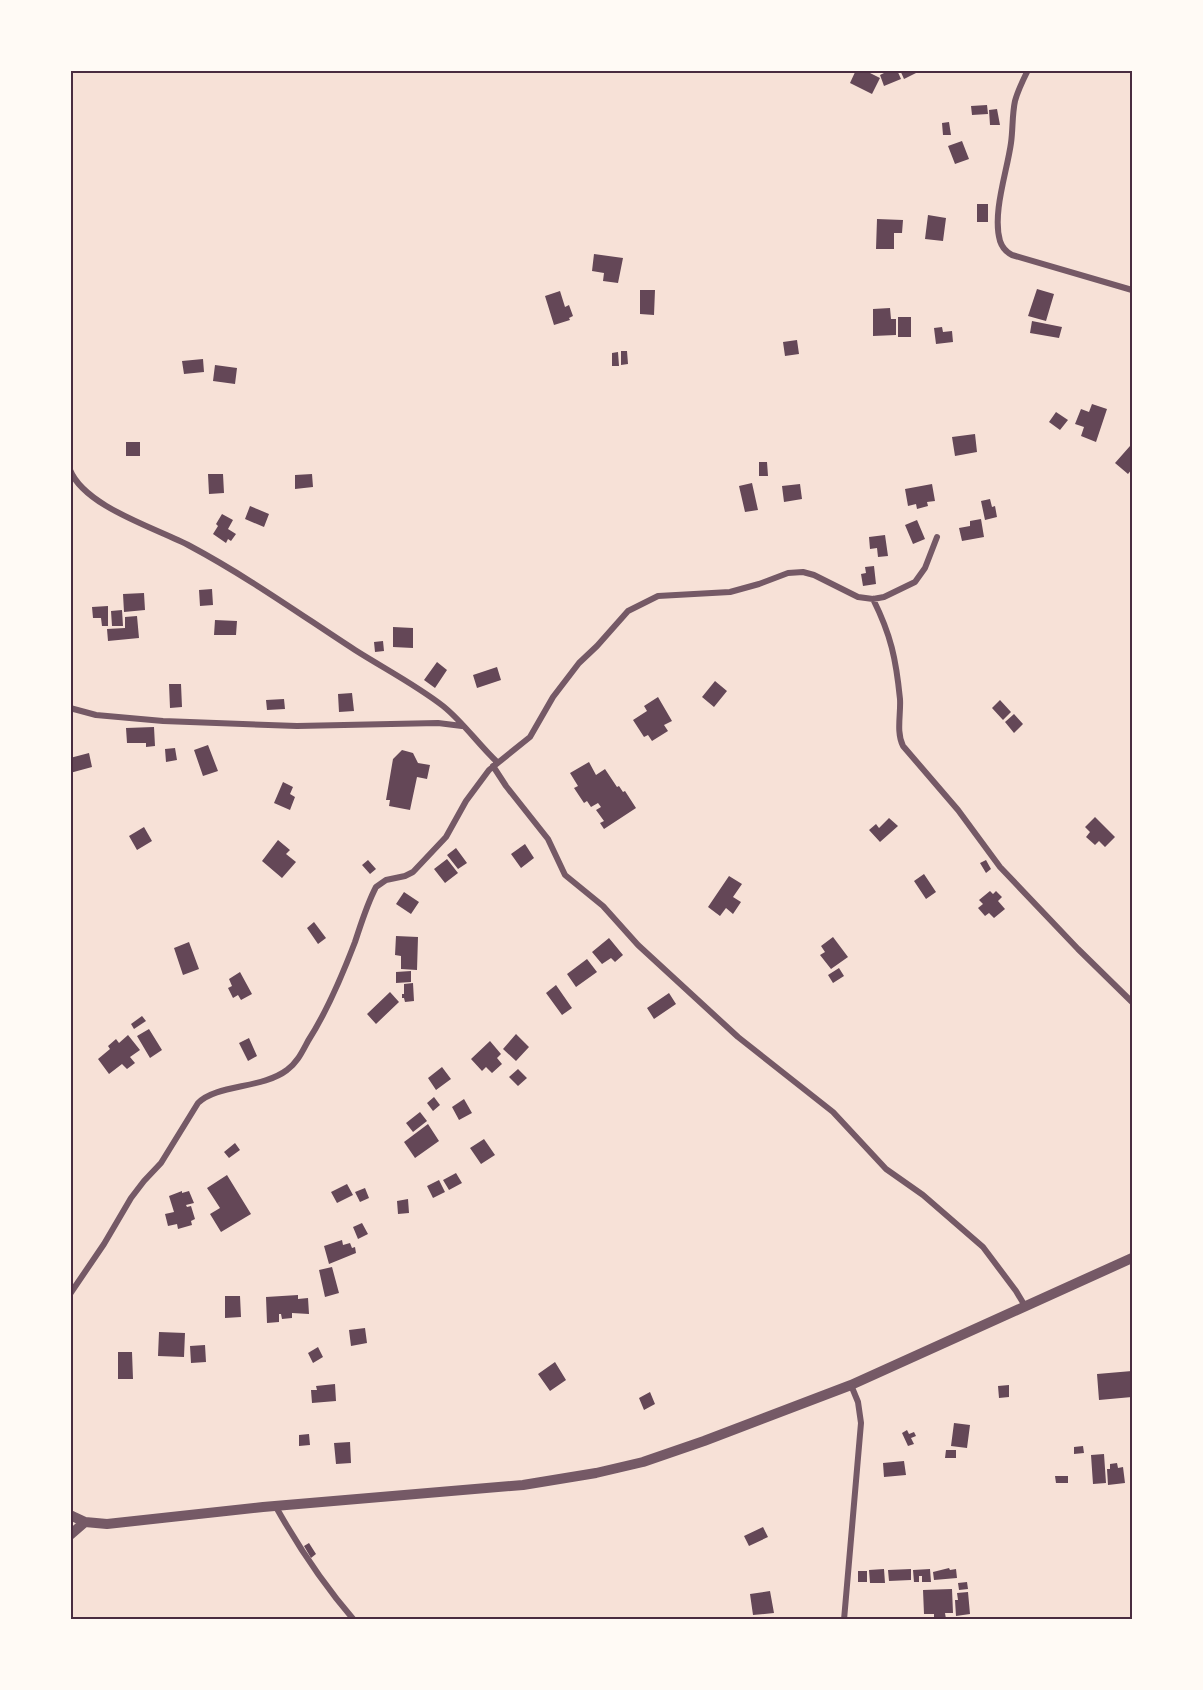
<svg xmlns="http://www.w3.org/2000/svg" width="1203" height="1690" font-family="Lato,sans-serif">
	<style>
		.building { fill: #644757 }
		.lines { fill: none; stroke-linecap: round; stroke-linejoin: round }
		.minor { stroke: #755966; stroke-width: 6 }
		.tertiary { stroke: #755966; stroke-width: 10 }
		.neatline { fill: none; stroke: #4a2c40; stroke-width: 2 }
	</style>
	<rect width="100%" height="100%" fill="#f7e1d7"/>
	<!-- building -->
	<path class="building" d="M856,70h16l-2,3 10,5 -8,16 -22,-11z
		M890,70h7l4,9 -17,7 -4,-11z
		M900,70h22l-18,9z
		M987,105l1,9 -16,1 -1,-9z
		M997,109l3,16h-10l-1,-15z
		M949,122l2,13h-8l-1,-12z
		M962,141l7,18 -14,5 -7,-18z
		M977,204h11v18h-11z
		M928,215l18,3 -3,23 -18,-2z
		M877,219l26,1 -1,13h-8v16h-18z
		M594,254l29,4 -5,25 -15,-2 1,-8 -12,-2z
		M1037,289l17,5 -8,27 -18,-5z
		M640,290h15l-1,25 -14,-1z
		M560,291l5,16 4,-2 4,11 -4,2 1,2 -16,5 -9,-29z
		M890,308l1,11h5v16l-23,1v-27z
		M898,317h13v20h-13z
		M1032,321l30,6 -3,11 -29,-5z
		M942,327l1,5 9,-1 1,11 -17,2 -2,-16z
		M797,340l2,14 -14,2 -2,-14z
		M621,351h6l1,13 -7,1z
		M618,352l1,14h-7v-13z
		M203,359l1,13 -20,2 -2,-13z
		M215,365l22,3 -2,16 -22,-3z
		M1092,404l15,5 -11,33 -15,-6 3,-9 -9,-3 6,-15 8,3z
		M1056,412l12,8 -8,10 -11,-8z
		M975,434l2,18 -22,4 -3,-19z
		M126,442h14v14h-14z
		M1130,446l2,2v21l-4,5 -13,-11z
		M759,462h8l1,14h-9z
		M208,474h15l1,19 -15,1z
		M312,474l1,13 -18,2v-14z
		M752,483l6,27 -13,2 -6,-26z
		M800,484l2,15 -18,3 -2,-16z
		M932,484l3,17 -8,1 1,4 -11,3 -1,-5 -8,2 -3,-17z
		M990,499l2,8 3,-1 2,11 -12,3 -4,-19z
		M250,506l19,8 -5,13 -19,-8z
		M222,514l11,6 -5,9 8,5 -5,7 -3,-2 -2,4 -13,-9 5,-8 -2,-2z
		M981,519l3,18 -22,4 -3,-13 11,-2v-5z
		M917,520l8,19 -12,5 -8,-19z
		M885,535l3,21 -10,1 -1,-9 -7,1 -1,-12z
		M874,566l2,18 -13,2 -2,-12 5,-1 -1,-6z
		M212,589l1,16 -13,1 -1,-16z
		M144,593l1,17 -21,2 -1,-18z
		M108,606v20h-6l-1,-8h-8l-1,-11z
		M122,610l1,16h-11l-1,-15z
		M137,616l2,22 -31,3 -1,-12 18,-1v-11z
		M215,620l22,1 -1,14h-22z
		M393,627l20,1v20l-20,-1z
		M383,641l1,10 -9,1 -1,-10z
		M437,662l10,8 -12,18 -11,-8z
		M497,667l4,13 -24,8 -4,-13z
		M715,681l12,10 -13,16 -12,-10z
		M169,684h12l1,23 -12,1z
		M352,693l2,18 -15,1 -1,-18z
		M658,697l14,24 -8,4 4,6 -16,10 -4,-6 -4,2 -11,-17 14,-9 -3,-5z
		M284,699l1,10 -18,1 -1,-10z
		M1000,700l11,12 -8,8 -11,-12z
		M1014,714l9,10 -9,9 -9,-11z
		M154,727l1,19 -9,1v-4h-19l-1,-15z
		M208,745l10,26 -15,5 -9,-26z
		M175,748l2,12 -11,2 -1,-13z
		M402,750l11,3 5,10 12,2 -3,14 -10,-2 -7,33 -21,-4 1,-6h-4l7,-41z
		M89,753l3,14 -22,6v-15z
		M589,762l7,13 9,-6 12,18 2,-1 4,6 2,-1 11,17 -32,21 -4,-6 4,-2 -8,-11 5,-3 -3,-4 -7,4 -4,-6 -3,2 -10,-15 4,-2 -8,-13z
		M283,782l10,5 -3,7 5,3 -5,13 -16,-7z
		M1095,817l20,20 -10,10 -6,-6 -4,4 -9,-8 4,-5 -5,-5z
		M889,818l9,8 -18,16 -11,-12 7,-6 3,4z
		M144,827l8,14 -15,9 -8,-14z
		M278,840l12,10 -4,4 10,8 -14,16 -20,-17z
		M525,844l9,14 -13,10 -10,-14z
		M456,848l11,15 -9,6 -11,-14z
		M447,859l11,14 -13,10 -11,-14z
		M368,860l8,9 -6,5 -8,-9z
		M986,860l5,9 -5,4 -6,-10z
		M924,874l12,18 -10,7 -12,-18z
		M729,876l13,8 -9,13 8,5 -8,12 -7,-6 -6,8 -12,-9z
		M990,891l3,3 3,-3 6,6 -4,4 7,8 -11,9 -5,-5 -4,3 -7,-8 5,-4 -4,-4z
		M404,892l15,10 -8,12 -15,-10z
		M314,922l12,16 -8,6 -11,-16z
		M396,936l22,1 -1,33 -16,-1v-13l-6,-1z
		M833,937l15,20 -17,12 -11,-14 5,-3 -4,-6z
		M609,938l14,17 -8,7 -4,-4 -9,6 -10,-12z
		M189,942l10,27 -16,6 -9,-27z
		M587,959l10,13 -21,15 -9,-13z
		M839,968l5,8 -11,7 -5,-8z
		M411,971v11l-15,1v-11z
		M240,972l12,22 -11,6 -3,-5 -5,3 -5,-10 4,-2 -3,-7z
		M413,983l1,18 -9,1 -1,-4h-2v-4h2v-10z
		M556,985l16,23 -10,7 -16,-22z
		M390,992l9,10 -23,22 -9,-10z
		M669,993l7,11 -22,15 -7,-11z
		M142,1016l4,5 -12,8 -3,-5z
		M149,1029l13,21 -12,8 -13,-22z
		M516,1034l13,13 -13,14 -13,-12z
		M128,1035l12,15 -10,7 5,6 -8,6 -5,-5 -13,10 -11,-15 12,-10 -2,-3 8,-7 3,4z
		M249,1038l8,18 -9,5 -9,-18z
		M490,1041l11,13 -4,4 5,6 -10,9 -6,-6 -4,4 -11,-12z
		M442,1067l9,12 -15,11 -8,-12z
		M518,1069l9,9 -9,8 -9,-9z
		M434,1097l6,8 -7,6 -6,-8z
		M464,1099l8,14 -13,7 -7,-13z
		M420,1112l7,9 -14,11 -7,-9z
		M428,1124l11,17 -24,17 -11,-16z
		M484,1139l11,16 -14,9 -11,-16z
		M235,1143l5,7 -11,8 -5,-6z
		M456,1173l6,10 -13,7 -6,-10z
		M227,1175l24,39 -30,18 -11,-18 10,-6 -13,-20z
		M439,1180l6,12 -12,6 -6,-12z
		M347,1184l6,11 -16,8 -6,-11z
		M365,1188l4,10 -9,4 -5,-10z
		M182,1191v2l7,-2 5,12 -8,2 1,2 4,-1 4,13 -4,2 1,4 -14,4 -1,-5 -9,2 -3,-12 9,-2 -5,-16z
		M408,1199l1,14 -11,1 -1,-13z
		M362,1223l6,11 -10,5 -5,-12z
		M342,1240l1,5 7,-2 2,5 3,-1 1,6 -27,11 -5,-18z
		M332,1267l7,26 -14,4 -6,-27z
		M298,1295v4l10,-1 1,16 -17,-1v5l-10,1 -1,-5h-2v8l-12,1 -1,-26z
		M225,1296h15l1,21 -16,1z
		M365,1328l2,15 -16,3 -2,-16z
		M159,1332l26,1 -1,24 -26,-1z
		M205,1345l1,17 -15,1 -1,-17z
		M318,1347l5,10 -10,6 -5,-10z
		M118,1352h14l1,27h-15z
		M555,1362l11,18 -16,11 -12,-17z
		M1132,1371v26l-33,3 -2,-26z
		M335,1384l1,17 -24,2 -1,-13h6l-1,-4z
		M1009,1385v12l-10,1 -1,-12z
		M650,1392l5,12 -11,6 -5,-12z
		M954,1423l16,2 -3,23 -16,-2z
		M907,1430l2,4 5,-2 2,4 -5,2 3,6 -6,2 -6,-13z
		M309,1434l1,11 -11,1v-11z
		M350,1442l1,21 -15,1 -2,-21z
		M1083,1446l1,7 -10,1v-7z
		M946,1450h10v8h-11z
		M1104,1454l2,29 -13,1 -2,-29z
		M904,1461l2,14 -22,2 -1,-14z
		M1117,1463l1,5 5,-1 2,16 -17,2 -1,-16h3v-5z
		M1055,1476h13v7h-12z
		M763,1527l5,10 -19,9 -5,-10z
		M309,1543l7,11 -5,4 -7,-12z
		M949,1568l1,2 6,-1 1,9 -23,2 -1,-8z
		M884,1569l1,14h-15l-1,-13z
		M911,1569v11l-22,1 -1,-11z
		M930,1569l1,13h-9v-6h-3v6h-5l-1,-12z
		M858,1571h9v11h-9z
		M967,1582l1,7 -9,1 -1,-7z
		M952,1589l1,24h-8l1,6h-12v-5h-10l-1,-24z
		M770,1591l4,22 -21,2 -3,-21z
		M968,1592l2,22 -14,2 -1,-16h3l-1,-7z"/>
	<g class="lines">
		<!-- minor -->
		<path class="minor" d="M1028,70c-5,10 -10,20 -13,31 -3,14 -2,28 -4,42 -4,29 -19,70 -11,98 2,6 6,11 12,14l120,35
			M70,470c15,37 86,58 120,76 58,31 111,69 165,104 30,19 61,35 88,56 20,16 35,38 54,56
			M873,599c18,36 23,60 27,100 1,15 -4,33 3,47l55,64 42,57 78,82 54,53
			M70,708l26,7 67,6 134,5 141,-3 24,3
			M493,766l13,20 42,53 17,36 38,31 35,39 100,92 95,75 53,57 37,26 60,52 33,44 9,15
			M70,1294l34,-50 27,-46 13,-17 17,-18 37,-60c19,-19 64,-14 89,-33 10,-7 15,-18 21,-29 20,-31 34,-65 47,-99 6,-18 12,-38 21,-55l10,-7 19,-4 8,-4 33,-35 20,-36 23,-31 41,-33 23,-40 26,-34 18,-17 31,-35 30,-15 72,-4 29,-8 29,-11 15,-1 11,3 44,22 15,2 11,-2 31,-15 10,-14 12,-31
			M276,1507c23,41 47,77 78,113
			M844,1620l17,-197 -3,-21 -7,-17"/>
		<!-- tertiary -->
		<path class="tertiary" d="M70,1515l15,7 22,2 156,-17 260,-22 73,-12 47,-11 61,-21 147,-56 281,-127
			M70,1535l15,-13"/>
	</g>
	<!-- border -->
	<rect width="1203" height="1690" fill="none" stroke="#fffaf5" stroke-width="144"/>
	<rect x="72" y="72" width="1059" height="1546" class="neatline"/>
</svg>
